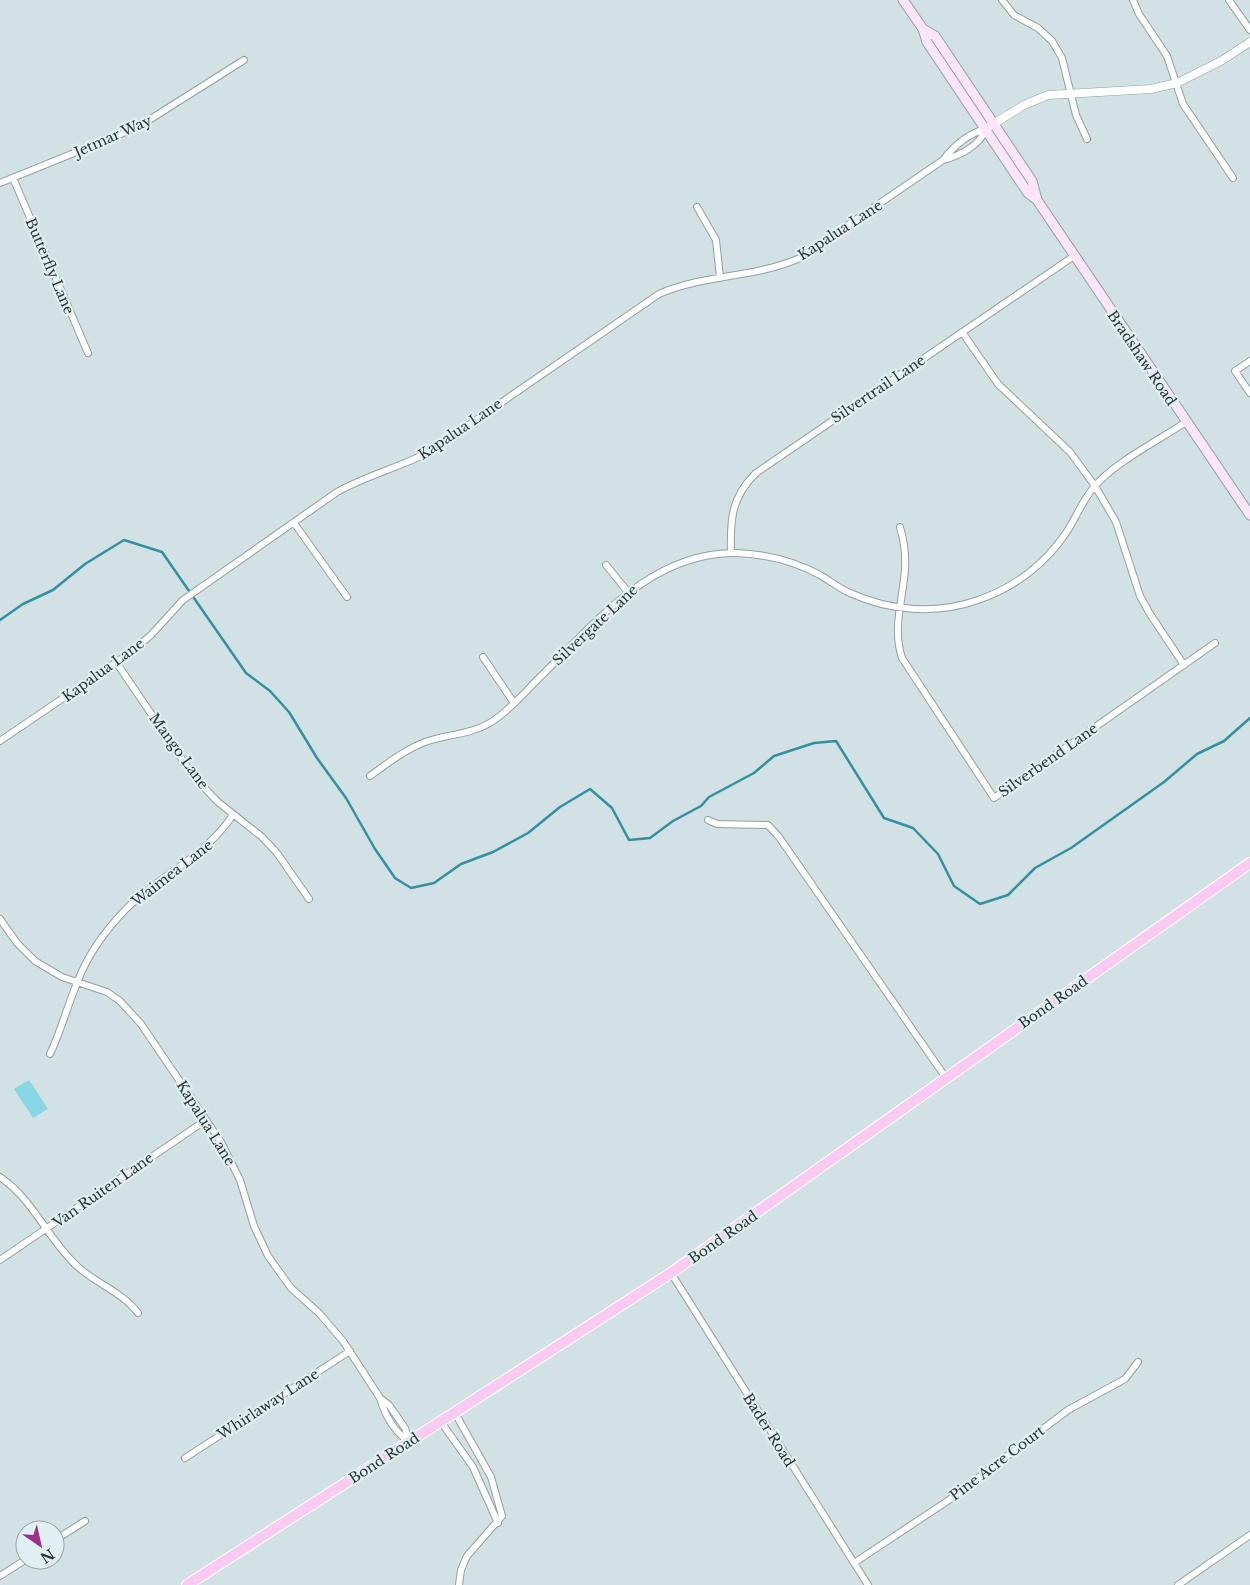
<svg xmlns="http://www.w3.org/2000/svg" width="1250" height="1585" font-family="'Libre Baskerville',serif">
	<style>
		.green { fill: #87d6e4 }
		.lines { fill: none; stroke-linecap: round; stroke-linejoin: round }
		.stream { stroke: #3291a0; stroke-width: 2.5 }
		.minor-casing { stroke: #91a0a3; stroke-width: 8 }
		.tertiary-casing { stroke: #91a0a3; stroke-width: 9 }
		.secondary-casing { stroke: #91a0a3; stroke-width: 11 }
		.primary-casing { stroke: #fff; stroke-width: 12 }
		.minor { stroke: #fff; stroke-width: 6 }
		.tertiary { stroke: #fff; stroke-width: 8 }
		.secondary { stroke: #fce5f8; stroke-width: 9 }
		.primary { stroke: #f9cbf2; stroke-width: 10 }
		.labels { text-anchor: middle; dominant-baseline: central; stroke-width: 4.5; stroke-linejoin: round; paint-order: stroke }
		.street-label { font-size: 14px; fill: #2c3334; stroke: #dfeff2 }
	</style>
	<rect width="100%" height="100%" fill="#d2e2e4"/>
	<!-- green -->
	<path class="green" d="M29,1080l19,29 -15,9 -19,-29z"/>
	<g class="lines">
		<!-- stream -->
		<path class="stream" d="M0,620l23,-16 30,-14 32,-26 39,-24 38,12 84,121 24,18 19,21 28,46 29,40 29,51 20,29 16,10 23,-5 27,-19 32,-12 35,-19 32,-26 30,-18 22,19 17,32 21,-2 23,-17 28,-15 8,-9 45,-24 20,-17 40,-13 22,-2 48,77 29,10 25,26 16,32 26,18 28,-9 27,-27 36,-20 93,-66 33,-28 27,-13 26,-23"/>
		<defs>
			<path id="minor" d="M1002,0l12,15 24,13 14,13 10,17 14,57 11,24
				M1133,0l6,14 28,42 16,48 50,74
				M1229,0l21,30
				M943,160c17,-4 37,-15 43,-31
				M13,178l75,175
				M0,183l138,-56 106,-67
				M697,207l19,33 4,38
				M962,332l36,52 72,68 25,34 21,36 24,74 10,18 34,51
				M1250,361l-15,10 15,22
				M294,523l53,74
				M900,527c4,14 6,28 5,42 -2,31 -13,59 -3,89l92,140 221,-155
				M731,553c-1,-32 0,-56 25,-80l318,-217
				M606,565l22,27
				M483,657l31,46
				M116,662l78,115 24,25 44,35 15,16 32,46
				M0,741l131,-89 20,-17 32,-35 154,-108c30,-17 64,-25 94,-41l228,-157c45,-20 96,-16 141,-36l143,-98c11,-14 26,-27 43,-31
				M370,776c18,-13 37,-28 58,-35 22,-7 45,-7 65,-20 16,-11 30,-26 43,-40 57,-55 113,-129 200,-128 29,1 58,8 84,22 10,6 19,13 30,18 40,18 86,22 128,7 36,-12 67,-36 88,-67 10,-15 16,-32 28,-46 20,-24 65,-47 92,-65
				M708,820l9,4 51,1 11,12 167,241
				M0,919l17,24 18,18 27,16 45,15 13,9 21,23 80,118 19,38 14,46 14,30 23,32 28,25 24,28 37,57 9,7 16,23 4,14
				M50,1054c11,-23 17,-47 27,-71 10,-27 28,-52 48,-73 36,-36 78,-51 108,-95
				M0,1177c34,23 48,63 78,90 19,17 44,25 60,46
				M0,1260l206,-140
				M671,1273l197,312
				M380,1398c5,18 14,33 29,44
				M455,1413l36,64 11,39 -35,40 -6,14 -2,15
				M441,1422l32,45 25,56
				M185,1458l165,-107
				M55,1540l30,-19
				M854,1563l95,-63 119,-90 57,-31 13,-17
				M0,1576l25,-16
				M1178,1585l72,-50"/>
			<path id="tertiary" d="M990,126l34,-21 24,-10 103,-6 26,-6 44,-22 29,-19"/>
			<path id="secondary" d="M903,0l20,29 4,13 101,151 9,7 213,315
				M923,29l12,7 97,145 5,19"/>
			<path id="primary" d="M187,1585l484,-312 579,-410"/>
		</defs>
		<!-- minor casing -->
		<use href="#minor" class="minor-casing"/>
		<!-- tertiary casing -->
		<use href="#tertiary" class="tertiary-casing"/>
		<!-- secondary casing -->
		<use href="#secondary" class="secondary-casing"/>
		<!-- primary casing -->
		<use href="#primary" class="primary-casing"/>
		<!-- minor -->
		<use href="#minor" class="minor"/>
		<!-- tertiary -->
		<use href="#tertiary" class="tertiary"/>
		<!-- secondary -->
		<use href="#secondary" class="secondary"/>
		<!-- primary -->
		<use href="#primary" class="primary"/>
	</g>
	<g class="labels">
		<!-- street labels -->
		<g class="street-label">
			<text transform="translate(113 136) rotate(-24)">Jetmar Way</text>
			<text transform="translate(840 230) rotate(-33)">Kapalua Lane</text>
			<text transform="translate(50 266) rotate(67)">Butterfly Lane</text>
			<text transform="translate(1142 358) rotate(56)">Bradshaw Road</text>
			<text transform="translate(878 389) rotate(-34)">Silvertrail Lane</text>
			<text transform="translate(460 429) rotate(-34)">Kapalua Lane</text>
			<text transform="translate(595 625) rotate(-43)">Silvergate Lane</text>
			<text transform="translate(103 670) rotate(-36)">Kapalua Lane</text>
			<text transform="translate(179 751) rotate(54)">Mango Lane</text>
			<text transform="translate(1048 760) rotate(-35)">Silverbend Lane</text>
			<text transform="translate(172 873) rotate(-38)">Waimea Lane</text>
			<text transform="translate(1053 1002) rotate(-35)">Bond Road</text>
			<text transform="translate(206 1123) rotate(58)">Kapalua Lane</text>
			<text transform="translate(103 1190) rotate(-35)">Van Ruiten Lane</text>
			<text transform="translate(723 1237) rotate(-35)">Bond Road</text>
			<text transform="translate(268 1404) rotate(-33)">Whirlaway Lane</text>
			<text transform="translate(769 1430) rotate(58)">Bader Road</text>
			<text transform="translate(384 1458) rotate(-33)">Bond Road</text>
			<text transform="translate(997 1463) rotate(-37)">Pine Acre Court</text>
		</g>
	</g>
	<!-- north arrow -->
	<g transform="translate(40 1545) rotate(146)"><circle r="24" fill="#dfeff2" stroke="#97a4a6"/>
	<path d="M0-4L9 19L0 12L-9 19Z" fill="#9b3090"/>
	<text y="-8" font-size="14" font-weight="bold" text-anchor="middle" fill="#2c3334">N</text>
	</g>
</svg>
